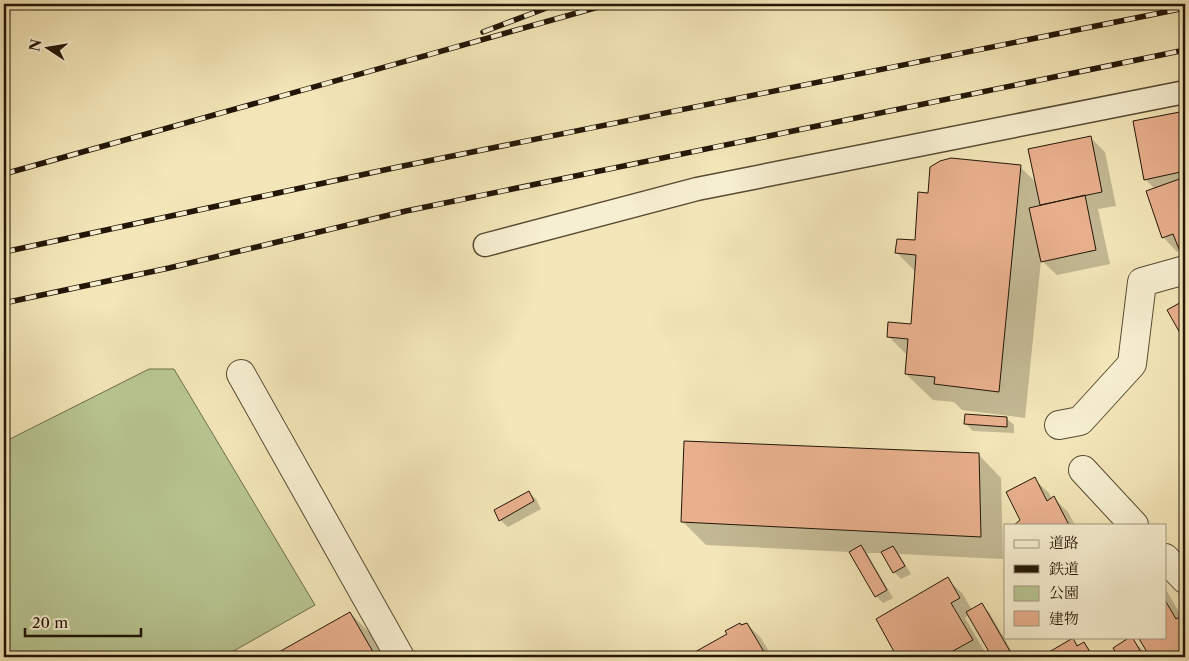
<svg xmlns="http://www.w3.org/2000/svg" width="1189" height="661" font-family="'Libre Caslon Text','Noto Serif JP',serif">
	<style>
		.green { fill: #b8c692; stroke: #6e6e4c }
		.shadow { fill: #0003 }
		.building { fill: #e9b08e; stroke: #231607 }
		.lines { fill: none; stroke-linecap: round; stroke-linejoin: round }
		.service-casing { stroke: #574a33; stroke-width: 25 }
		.minor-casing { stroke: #574a33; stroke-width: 30 }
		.service { stroke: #f7efd1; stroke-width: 22 }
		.minor { stroke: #f7efd1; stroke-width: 28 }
		.rail-casing { stroke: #231607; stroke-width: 5.5 }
		.rail { stroke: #f7efd1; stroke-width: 4; stroke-dasharray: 11; stroke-linecap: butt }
	</style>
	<rect width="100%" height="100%" fill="#f3e6b8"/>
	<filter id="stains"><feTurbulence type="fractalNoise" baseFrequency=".004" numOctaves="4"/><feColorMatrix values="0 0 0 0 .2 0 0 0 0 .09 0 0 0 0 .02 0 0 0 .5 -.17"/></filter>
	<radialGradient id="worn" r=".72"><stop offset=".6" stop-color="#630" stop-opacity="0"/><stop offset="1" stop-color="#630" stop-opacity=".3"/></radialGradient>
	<!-- green -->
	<path class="green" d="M149,369h25l141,236 -92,52h-219v-215z"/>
	<!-- shadow -->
	<path class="shadow" d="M1185,112v142l-3,-4 -5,2 -14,-15 -8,-48 -10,-10 -11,-57z
		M1090,137l15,15 11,54 -18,3 12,55 -53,11 -16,-15 -16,158 -63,-8 -8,-8 -21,-2 -27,-26 2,-18 -20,-20 24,-11 4,-53 -19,-19 19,-12 13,-46 91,-28 17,16z
		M1006,418l8,7v8l-41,-2 -7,-7z
		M978,454l23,24 2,81 -104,-5 12,20 -10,5 -7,-7 -11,-19h-16l26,45 -10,5 -7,-7 -26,-44 -144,-7 -24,-24z
		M1034,479l15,14 3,6 2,-1 14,14 7,13h-60l7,-4z
		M528,492l8,7 5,10 -33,18 -8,-7z
		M947,579l15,14 10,17 9,-5 8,7 26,45h-22l-24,-42 -4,3 21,36 -5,3h-83l-21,-37z
		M1165,588l17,29 3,-2v42h-70l16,-19 18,19 16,-20z
		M350,613l23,23 12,21h-112z
		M747,624l14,14 11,19h-83z
		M1073,640l6,6 5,-2 13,13h-43l-3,-5z"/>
	<!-- building -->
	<path class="building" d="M1185,111v60l-41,9 -11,-59z
		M1091,136l11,56 -62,13 -12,-56z
		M951,158l70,7 -22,227 -65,-8 1,-7 -30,-3 3,-35 -21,-2 1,-15 23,2 5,-69 -21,-2 2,-14 18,1 3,-48 10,1 2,-26 10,-6z
		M1185,177v69l-6,3 -6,-15 -11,4 -16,-47z
		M1085,195l11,55 -55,12 -12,-54z
		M1185,300v42l-18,-32z
		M965,414l42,3v10l-43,-3z
		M684,441l295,12 2,84 -300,-15z
		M1035,477l12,24 7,-5 15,29h-55l6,-5 -14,-28z
		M529,491l5,10 -35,20 -5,-11z
		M861,545l26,45 -12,7 -26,-45z
		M893,546l12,20 -12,7 -12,-21z
		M948,577l12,21 -9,5 22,37 -31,17h-45l-21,-38z
		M1165,600l11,19 9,-5v43h-35l-12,-20h27z
		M982,603l29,50 -8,4h-11l-26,-45z
		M350,612l26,45h-106z
		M740,623l1,2 6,-2 20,34h-81l41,-23 -2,-3z
		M1130,637h2l12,20h-31l4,-3 -4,-6z
		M1073,638l4,8 7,-4 9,15h-41l-3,-5z"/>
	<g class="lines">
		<defs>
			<path id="service" d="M485,245l212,-56 488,-97"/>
			<path id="minor" d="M241,374l159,283
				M1059,425l21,-4 52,-57 10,-82 43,-12
				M1083,470l51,55
				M1165,558l20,21"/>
		</defs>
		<!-- service casing -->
		<use href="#service" class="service-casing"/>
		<!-- minor casing -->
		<use href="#minor" class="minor-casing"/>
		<!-- service -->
		<use href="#service" class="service"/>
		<!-- minor -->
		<use href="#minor" class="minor"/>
		<defs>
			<path id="rail" d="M483,32l74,-28
				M4,174l605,-170
				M4,252l394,-85 787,-159
				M4,303l165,-35 237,-57 779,-161"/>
		</defs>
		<!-- rail casing -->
		<use href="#rail" class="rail-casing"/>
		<!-- rail -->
		<use href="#rail" class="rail"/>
	</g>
	<!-- margin -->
	<rect width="1189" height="661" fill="none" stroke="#f3e6b8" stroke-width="20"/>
	<rect x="5" y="5" width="1179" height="651" fill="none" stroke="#231607" stroke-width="2.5"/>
	<rect x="10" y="10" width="1169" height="641" fill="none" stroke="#231607"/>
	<!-- legend -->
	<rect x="1004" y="524" width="162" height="115" fill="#f7efd1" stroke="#a29880"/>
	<rect x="1014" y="540" width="25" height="8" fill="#f7efd1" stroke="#a29880"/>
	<text x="1049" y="548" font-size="15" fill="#231607">道路</text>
	<rect x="1014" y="565" width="25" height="8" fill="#231607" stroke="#a29880"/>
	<text x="1049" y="574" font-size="15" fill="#231607">鉄道</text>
	<rect x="1014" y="586" width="25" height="15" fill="#b8c692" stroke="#a29880"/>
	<text x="1049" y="598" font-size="15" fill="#231607">公園</text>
	<rect x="1014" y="611" width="25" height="15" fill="#e9b08e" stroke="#a29880"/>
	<text x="1049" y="624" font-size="15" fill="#231607">建物</text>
	<!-- north arrow -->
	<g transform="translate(48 48) rotate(282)" stroke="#f7efd1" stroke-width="4" paint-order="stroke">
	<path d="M0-4L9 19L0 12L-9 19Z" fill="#231607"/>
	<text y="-8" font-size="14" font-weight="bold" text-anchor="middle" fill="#231607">N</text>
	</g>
	<!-- scale -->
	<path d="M25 628v8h116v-8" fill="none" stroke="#231607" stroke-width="2.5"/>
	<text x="32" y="628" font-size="15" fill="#231607" stroke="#f7efd1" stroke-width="4" paint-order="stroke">20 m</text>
	<rect width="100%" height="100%" filter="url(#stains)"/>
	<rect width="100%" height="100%" fill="url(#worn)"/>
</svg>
